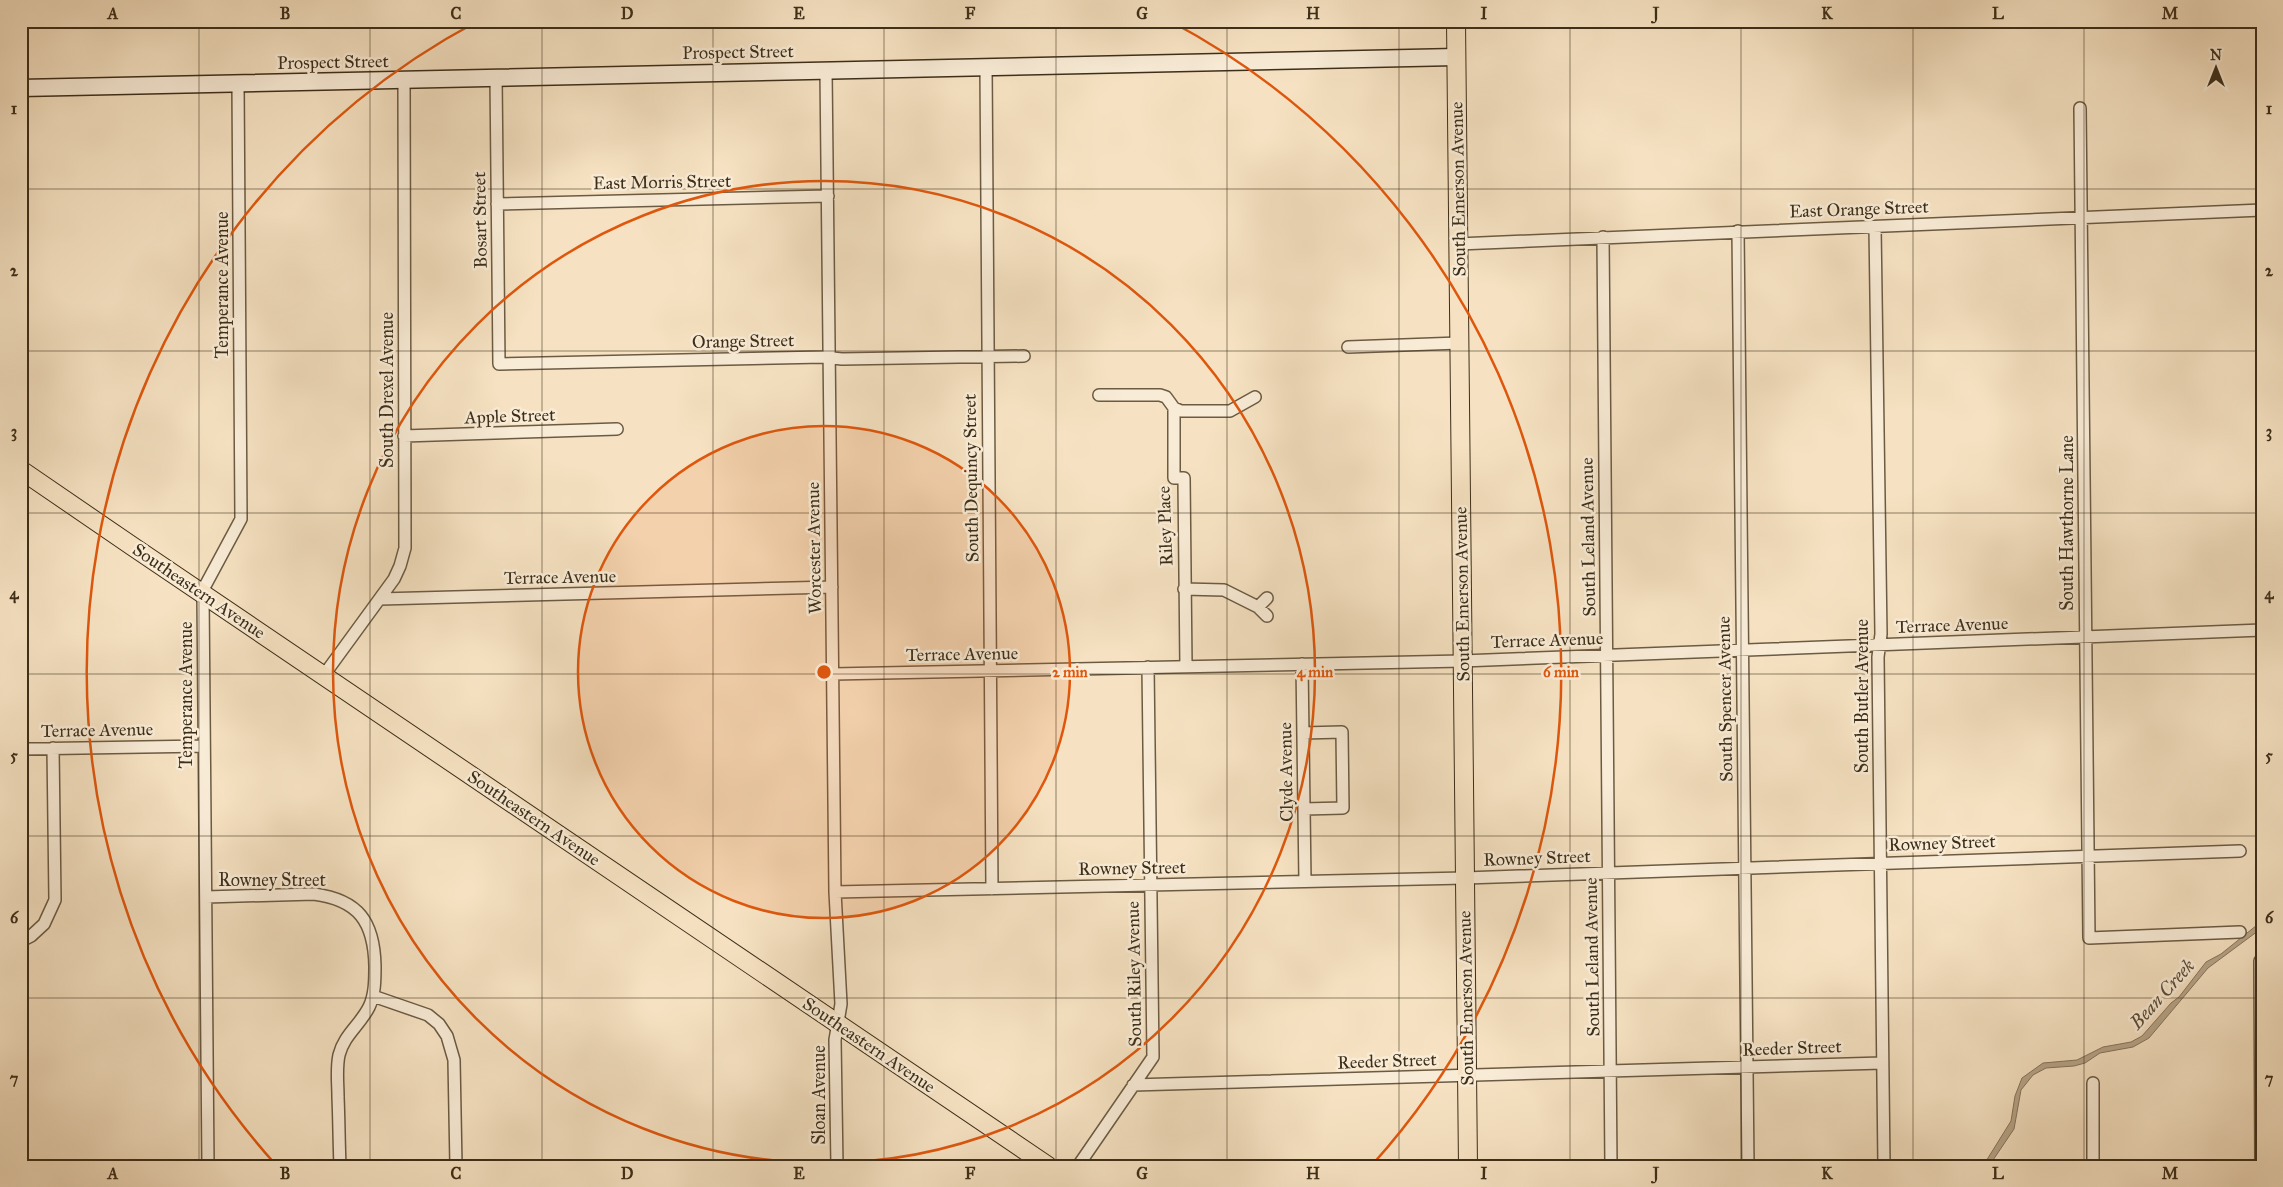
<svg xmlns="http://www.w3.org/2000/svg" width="2283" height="1187" font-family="'IM FELL Great Primer',serif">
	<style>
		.water { fill: #b7a589; stroke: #86755c }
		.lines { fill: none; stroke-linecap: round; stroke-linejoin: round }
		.street-casing { stroke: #6b5b43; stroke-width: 14 }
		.secondary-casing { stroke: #3d2e19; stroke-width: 19 }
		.primary-casing { stroke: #3d2e19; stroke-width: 20 }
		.street { stroke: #f9ecd7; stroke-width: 11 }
		.secondary { stroke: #f9ecd7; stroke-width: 16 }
		.primary { stroke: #f6e2c2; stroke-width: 18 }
		.grid { fill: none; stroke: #3d2e19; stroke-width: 1; stroke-opacity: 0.55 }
		.ring { fill: none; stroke: #df570d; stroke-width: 2.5 }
		.labels { text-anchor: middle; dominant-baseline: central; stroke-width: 5; stroke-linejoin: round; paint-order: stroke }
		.street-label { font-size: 18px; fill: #3d2e19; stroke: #f9ecd7 }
		.water-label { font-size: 19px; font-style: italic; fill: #5c4c35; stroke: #f9ecd7 }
		.centre { fill: #df570d; stroke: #f9ecd7; stroke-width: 2.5 }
		.ring-label { font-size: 15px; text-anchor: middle; font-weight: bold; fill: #df570d; stroke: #f9ecd7; stroke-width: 5; stroke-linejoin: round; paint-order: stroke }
		.neatline { fill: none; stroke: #3d2e19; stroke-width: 2 }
		.grid-label { font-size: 16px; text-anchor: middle; font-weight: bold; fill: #3d2e19 }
	</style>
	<rect width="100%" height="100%" fill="#f6e2c2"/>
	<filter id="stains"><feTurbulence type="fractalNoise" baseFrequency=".004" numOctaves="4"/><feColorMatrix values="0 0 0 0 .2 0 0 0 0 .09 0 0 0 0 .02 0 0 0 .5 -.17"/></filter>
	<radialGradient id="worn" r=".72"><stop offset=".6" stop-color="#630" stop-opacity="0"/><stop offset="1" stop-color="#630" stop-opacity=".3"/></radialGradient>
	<!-- water -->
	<path class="water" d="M2262,921v7l-54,40 -59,70 -16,9 -33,6 -15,10 -11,3 -28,2 -13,7 -12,15 -7,39 -25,37h-6l28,-45 4,-25 7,-18 21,-15 34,-3 26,-13 28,-5 11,-6 29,-33 8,-6 27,-35 15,-8z"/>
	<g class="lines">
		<defs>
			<path id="street" d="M986,67l6,822
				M826,71l9,821 6,112 -6,36 2,126
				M496,77l3,287 324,-7 19,2 182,-3
				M2080,108l9,830 151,-6
				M497,204l331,-8
				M1875,227l6,407 -3,23 6,509
				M1738,231l10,935
				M1603,237l8,929
				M1458,244l804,-34
				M1348,347l111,-4
				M1099,395h61l6,2 8,11 7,3h49l25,-14
				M1174,408v70h10l2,188
				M404,436l213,-7
				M1184,589l40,1 34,17 9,9
				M380,599l452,-12
				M1258,607l9,-9
				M1302,664l3,217
				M833,674l629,-13 800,-31
				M324,675l70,-96 6,-13 5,-18 -1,-468
				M1303,733l39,-1 1,76 -39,1
				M21,749l183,-3
				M835,892l630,-14 775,-27
				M206,897l108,-3c45,6 60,28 61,72 0,13 0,29 -6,41 -9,18 -25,28 -30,48 -3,14 -1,28 -1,42 1,23 1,46 2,69
				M21,941l10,-5 13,-12 11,-24 -2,-152
				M2260,961l1,205
				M373,996l55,19 11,9 8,12 7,24 2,106
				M1133,1085l749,-22
				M208,1166l-5,-571 2,-9 36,-67 -3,-435
				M1078,1166l75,-109 -5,-390
				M2093,1166v-83"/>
			<path id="secondary" d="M21,88l1435,-31"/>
			<path id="primary" d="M1456,21l12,1145
				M21,470l111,76 916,620"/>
		</defs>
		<!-- street casing -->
		<use href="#street" class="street-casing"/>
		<!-- secondary casing -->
		<use href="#secondary" class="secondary-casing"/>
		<!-- primary casing -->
		<use href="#primary" class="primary-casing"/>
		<!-- street -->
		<use href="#street" class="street"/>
		<!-- secondary -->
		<use href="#secondary" class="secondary"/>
		<!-- primary -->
		<use href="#primary" class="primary"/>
	</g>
	<!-- grid -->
	<path class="grid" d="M199,21v1145M370,21v1145M542,21v1145M713,21v1145M884,21v1145M1056,21v1145M1227,21v1145M1399,21v1145M1570,21v1145M1741,21v1145M1913,21v1145M2084,21v1145M21,189h2241M21,351h2241M21,513h2241M21,674h2241M21,836h2241M21,998h2241"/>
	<!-- distance rings -->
	<circle cx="824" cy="672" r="246" fill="#df570d" fill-opacity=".12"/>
	<g class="ring">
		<circle cx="824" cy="672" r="246"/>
		<circle cx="824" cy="672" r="491"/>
		<path d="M276 1165A737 737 0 0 1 478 21M1170 21A737 737 0 0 1 1372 1165"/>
	</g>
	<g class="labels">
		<!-- street labels -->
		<g class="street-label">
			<text transform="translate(738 52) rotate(-1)">Prospect Street</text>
			<text transform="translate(333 62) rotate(-1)">Prospect Street</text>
			<text transform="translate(662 182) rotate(-1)">East Morris Street</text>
			<text transform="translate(1458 189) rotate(-91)">South Emerson Avenue</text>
			<text transform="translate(1859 209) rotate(-2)">East Orange Street</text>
			<text transform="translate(480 220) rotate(-91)">Bosart Street</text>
			<text transform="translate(222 285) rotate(-90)">Temperance Avenue</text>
			<text transform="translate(743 341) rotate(-1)">Orange Street</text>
			<text transform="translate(387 390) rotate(-90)">South Drexel Avenue</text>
			<text transform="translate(510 416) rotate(-2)">Apple Street</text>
			<text transform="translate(971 478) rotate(-91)">South Dequincy Street</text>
			<text transform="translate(2067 523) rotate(-90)">South Hawthorne Lane</text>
			<text transform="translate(1165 526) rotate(-92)">Riley Place</text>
			<text transform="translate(1588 537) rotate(-91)">South Leland Avenue</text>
			<text transform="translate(814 548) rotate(-91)">Worcester Avenue</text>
			<text transform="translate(560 577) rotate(-1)">Terrace Avenue</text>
			<text transform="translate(199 591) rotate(34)">Southeastern Avenue</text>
			<text transform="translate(1462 594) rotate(-91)">South Emerson Avenue</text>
			<text transform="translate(1952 625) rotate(-2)">Terrace Avenue</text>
			<text transform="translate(1547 640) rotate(-2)">Terrace Avenue</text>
			<text transform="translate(962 654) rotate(-1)">Terrace Avenue</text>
			<text transform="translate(186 695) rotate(-90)">Temperance Avenue</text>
			<text transform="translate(1862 696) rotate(-90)">South Butler Avenue</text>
			<text transform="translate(1725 699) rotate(-91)">South Spencer Avenue</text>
			<text transform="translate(97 730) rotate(-1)">Terrace Avenue</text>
			<text transform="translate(1286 772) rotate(-91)">Clyde Avenue</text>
			<text transform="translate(534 818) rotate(34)">Southeastern Avenue</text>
			<text transform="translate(1942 843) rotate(-2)">Rowney Street</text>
			<text transform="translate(1537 858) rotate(-2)">Rowney Street</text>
			<text transform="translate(1132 868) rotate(-1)">Rowney Street</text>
			<text x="272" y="880">Rowney Street</text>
			<text transform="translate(1592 957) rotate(-91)">South Leland Avenue</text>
			<text transform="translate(1134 974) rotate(-91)">South Riley Avenue</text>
			<text transform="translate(1466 998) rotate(-91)">South Emerson Avenue</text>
			<text transform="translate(869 1045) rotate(34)">Southeastern Avenue</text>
			<text transform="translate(1792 1048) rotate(-2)">Reeder Street</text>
			<text transform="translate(1387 1061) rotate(-2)">Reeder Street</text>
			<text transform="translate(819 1095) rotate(-90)">Sloan Avenue</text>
		</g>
		<!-- water labels -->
		<g class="water-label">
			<text transform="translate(2162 994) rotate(-48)">Bean Creek</text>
		</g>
	</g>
	<circle cx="824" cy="672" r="8" class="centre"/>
	<g class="ring-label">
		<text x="1070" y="677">2 min</text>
		<text x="1315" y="677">4 min</text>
		<text x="1561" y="677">6 min</text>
	</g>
	<!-- margin -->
	<rect width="2283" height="1187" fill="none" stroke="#f6e2c2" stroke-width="55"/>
	<!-- north arrow -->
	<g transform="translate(2216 68)" stroke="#f9ecd7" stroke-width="4" paint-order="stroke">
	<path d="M0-4L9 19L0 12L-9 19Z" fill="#3d2e19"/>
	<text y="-8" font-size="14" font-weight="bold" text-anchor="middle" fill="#3d2e19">N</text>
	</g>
	<rect x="28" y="28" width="2228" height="1132" class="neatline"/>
	<g class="grid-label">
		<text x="113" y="19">A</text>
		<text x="285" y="19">B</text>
		<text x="456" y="19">C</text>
		<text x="627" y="19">D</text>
		<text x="799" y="19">E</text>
		<text x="970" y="19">F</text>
		<text x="1142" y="19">G</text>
		<text x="1313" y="19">H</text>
		<text x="1484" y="19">I</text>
		<text x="1656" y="19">J</text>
		<text x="1827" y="19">K</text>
		<text x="1998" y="19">L</text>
		<text x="2170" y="19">M</text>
		<text x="14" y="114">1</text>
		<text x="2269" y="114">1</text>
		<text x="14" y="276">2</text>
		<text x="2269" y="276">2</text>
		<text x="14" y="437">3</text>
		<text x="2269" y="437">3</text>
		<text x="14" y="599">4</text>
		<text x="2269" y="599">4</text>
		<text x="14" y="761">5</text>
		<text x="2269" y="761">5</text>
		<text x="14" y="923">6</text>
		<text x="2269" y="923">6</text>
		<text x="14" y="1084">7</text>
		<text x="2269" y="1084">7</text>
		<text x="113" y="1179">A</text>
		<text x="285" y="1179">B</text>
		<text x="456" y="1179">C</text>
		<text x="627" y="1179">D</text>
		<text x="799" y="1179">E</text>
		<text x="970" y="1179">F</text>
		<text x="1142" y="1179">G</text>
		<text x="1313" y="1179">H</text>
		<text x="1484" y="1179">I</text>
		<text x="1656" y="1179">J</text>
		<text x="1827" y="1179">K</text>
		<text x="1998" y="1179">L</text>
		<text x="2170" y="1179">M</text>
	</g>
	<rect width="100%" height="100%" filter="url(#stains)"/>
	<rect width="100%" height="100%" fill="url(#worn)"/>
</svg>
